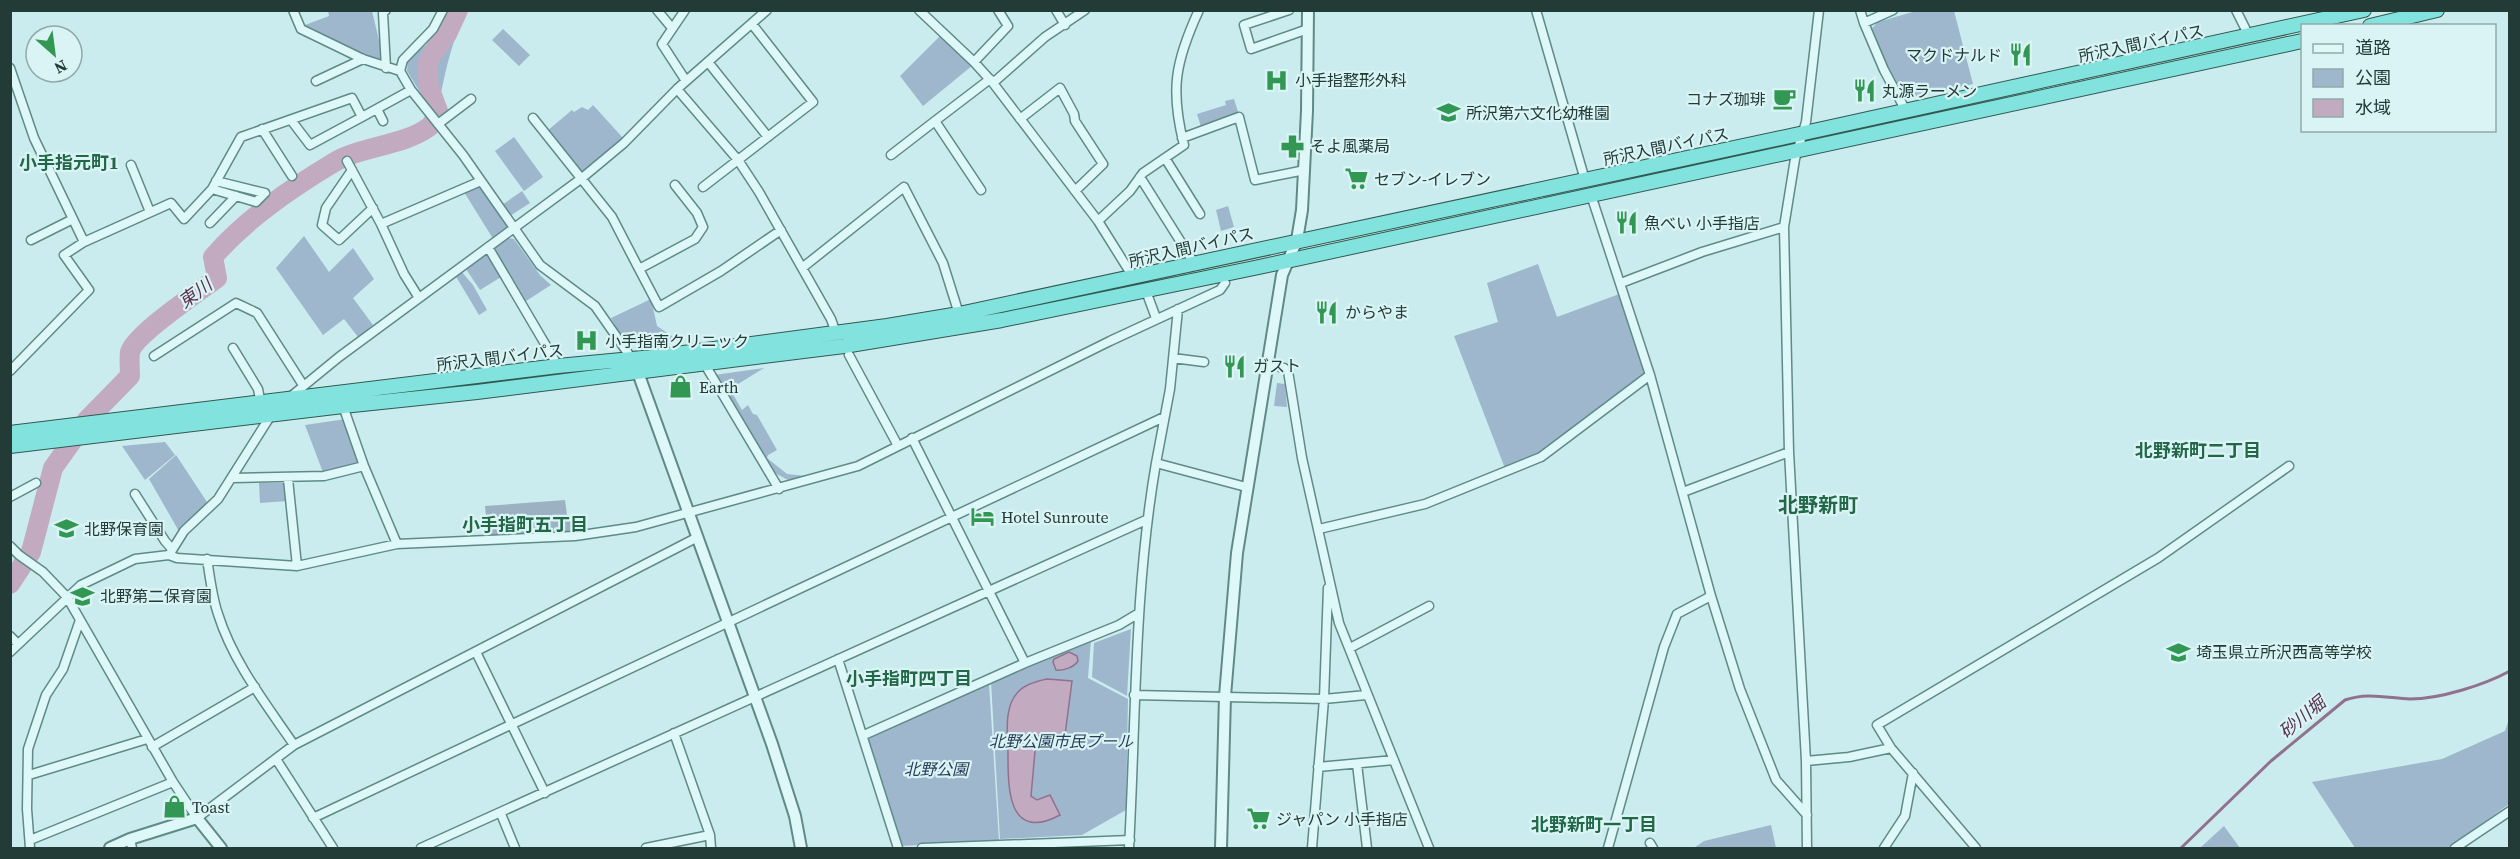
<svg xmlns="http://www.w3.org/2000/svg" width="2520" height="859" font-family="'Source Serif 4','Noto Sans JP',serif">
	<style>
		.green { fill: #9eb7cc }
		.cemetery { fill: #9cb1c2 }
		.water { fill: #c2abc1; stroke: #91718e; stroke-width: 1.5 }
		.lines { fill: none; stroke-linecap: round; stroke-linejoin: round }
		.stream { stroke: #91718e; stroke-width: 3 }
		.river { stroke: #c2abc1; stroke-width: 20 }
		.minor-casing { stroke: #5f8a85; stroke-width: 11 }
		.tertiary-casing { stroke: #5f8a85; stroke-width: 14 }
		.trunk-casing { stroke: #325951; stroke-width: 16 }
		.minor { stroke: #def7f8; stroke-width: 8 }
		.tertiary { stroke: #def7f8; stroke-width: 10 }
		.trunk { stroke: #82e2dd; stroke-width: 14 }
		.labels { text-anchor: middle; dominant-baseline: central; stroke-width: 4.5; stroke-linejoin: round; paint-order: stroke }
		.street-label { font-size: 16px; fill: #223b37; stroke: #daf4f5 }
		.poi-label { font-size: 16px; fill: #223b37; stroke: #daf4f5; text-anchor: start }
		.park-label { font-size: 16px; font-style: italic; fill: #293c57; stroke: #daf4f5 }
		.neighbourhood-label { font-size: 18px; font-weight: bold; fill: #226748; stroke: #daf4f5 }
		.water-label { font-size: 18px; font-style: italic; fill: #5a324f; stroke: #daf4f5 }
		.quarter-label { font-size: 20px; font-weight: bold; fill: #226748; stroke: #daf4f5 }
	</style>
	<rect width="100%" height="100%" fill="#caecee"/>
	<!-- green -->
	<path class="green" d="M328,11h44l11,46 -5,5 -73,-37 24,-9z
		M447,11h20c-14,26 -20,53 -26,82l-15,9 -19,-31 1,-12 18,-14z
		M1916,11h38l19,73 -66,14 -2,-1 -18,-28 -15,-41 6,-6z
		M503,29l27,26 -11,11 -27,-26z
		M941,35l32,30 -50,41 -23,-30z
		M1234,99l6,19 -38,12 -5,-16 29,-9 -1,-4z
		M593,105l30,33 -42,35 -34,-42 25,-21 2,2 8,-5 6,3z
		M514,137l29,40 -19,14 -29,-40z
		M477,186l6,2 25,38 -13,12 -3,-1 -28,-45z
		M522,191l8,12 -20,13 -8,-11z
		M1228,206l6,21 -13,4 -5,-21z
		M304,236l25,36 24,-24 21,31 -21,19 20,27 -15,12 -14,-18 -21,16 -47,-67z
		M508,238l6,1 26,36 11,10 -28,18 -29,-54z
		M486,254l15,23 -21,13 -14,-21z
		M1538,264l19,53 65,-24 24,80 -105,84 -35,14 -52,-135 44,-14 -11,-39z
		M461,271l12,14 14,25 -8,5 -24,-40z
		M651,299l6,27 21,14 -52,5 -15,-27z
		M764,368l-34,21 12,21 6,-5 5,9 4,1 20,35 -9,5 -1,3 20,16 19,2 -18,4 -15,-8 -59,-97z
		M1277,383l8,1 2,23 -13,-1z
		M346,419l15,44 -37,12 -19,-50z
		M165,442l10,13 -30,25 -23,-34z
		M176,455l33,50 -29,28 -31,-54z
		M259,483h27l1,18 -27,2z
		M1131,629l-4,67 -35,-19 2,-34z
		M1091,640l-3,38 40,21 -2,111 -44,25 -82,4 -9,-157z
		M989,683l10,158 -99,5 -34,-110z
		M2509,719v85l-60,44h-94l-43,-66 130,-23 63,-28z
		M1771,825l5,23h-82l10,-7z
		M2224,826l16,22h-40z"/>
	<!-- cemetery -->
	<path class="cemetery" d="M565,500l2,15h4l1,17 -84,4 -3,-30z"/>
	<!-- water -->
	<path class="water" d="M1069,652l8,4 1,5c-4,6 -14,10 -22,9l-3,-8 1,-3z
		M1047,679l25,2 -7,54c-11,-1 -24,-6 -29,5l-5,56 6,4 13,-5 10,20c-51,27 -52,-24 -52,-59 0,-21 -5,-48 10,-64 7,-8 19,-11 29,-13z"/>
	<g class="lines">
		<!-- stream -->
		<path class="stream" d="M2181,848l90,-87 74,-61c22,-8 43,-2 65,-1 30,0 74,-14 100,-28"/>
		<!-- river -->
		<path class="river" d="M10,584l21,-32 22,-84 34,-48 43,-44c0,-7 -1,-17 0,-24 5,-18 70,-61 87,-74l-4,-21c33,-38 77,-68 120,-94 28,-17 70,-17 96,-36 4,-3 7,-11 9,-16l-9,-24 -2,-21 5,-12 15,-20 11,-24"/>
		<defs>
			<path id="minor" d="M293,10l8,19 62,30 37,12 11,19 52,65 77,110 55,41 37,53
				M657,10l15,18
				M685,10l-23,34 24,37
				M919,10l55,52 19,21 105,138 35,56
				M1056,10l9,15
				M1289,10l-45,15 7,24 57,-20
				M1536,10l49,170
				M1860,10l4,13
				M1893,10l-29,13 20,47 22,41
				M2236,10l13,26
				M708,62l60,75
				M974,62l34,-36 -10,-16
				M10,68l24,70 50,104 -20,13 25,35 -79,81
				M386,68l-3,-55 3,-3
				M400,71l3,-11 30,-31 10,-19
				M316,81l47,-22
				M993,83l52,-46 40,-27
				M677,89l61,71 21,32 72,127 5,14
				M377,109l6,12
				M533,118l79,99 27,52 56,-30 8,-12 -6,-14 -22,-28
				M1020,119l40,-31 14,26 1,7 28,43 -28,27
				M291,120l19,25 52,-28
				M935,121l55,-42
				M438,124l33,-25
				M262,129l30,47
				M1182,138l57,-21 16,63 50,-10
				M891,155l44,-34 46,69
				M1165,158l35,56
				M347,161l34,63
				M131,165l19,47
				M352,170l-26,38 -4,17 17,15 34,-32
				M1140,177l54,86
				M703,187l110,-85 -61,-78
				M212,189l44,13 9,-9 -49,-12
				M1591,195l59,180 61,221 29,93 36,91 31,35
				M1098,221l32,-30 13,-18 41,-28c-14,-55 -9,-83 15,-135
				M210,223l26,-27
				M31,240l42,-21
				M84,242l87,-39 13,16 28,-30 29,-52 111,-39 10,19 49,-27
				M488,247l70,119
				M802,268l102,-81 39,76 16,51
				M639,269l20,38 62,-36 60,-41
				M1621,283l81,-31 82,-25
				M1146,291l10,27
				M419,298l-15,-24 -23,-50 100,-43
				M1178,309l-8,80 -14,74 90,24
				M233,348l25,41 3,15
				M849,355l48,89
				M154,356l82,-53 21,10 46,72
				M1173,358l31,4
				M704,363l75,126
				M1266,364l18,4 4,3 14,87 37,165 90,225
				M289,398l50,-41 243,-179 42,-35 53,-54 90,-79
				M343,406l21,60 33,78
				M912,438l113,225 94,-38 20,-12
				M233,478l91,-2 40,-10
				M288,479l9,87
				M1683,492l106,-40
				M135,494l30,47 7,8
				M10,497l26,-14
				M1319,529l106,-25 116,-47 109,-82
				M10,546l9,9 24,17 24,25 106,185 24,36 97,-73 402,-207
				M169,555l8,3 120,8 100,-22 178,-8 61,-9 222,-61 252,-125 110,-51 5,-7
				M207,559c3,18 5,38 11,55 15,48 48,90 76,131
				M10,636l8,8
				M1350,648l79,-42
				M10,652l71,-67 54,-26 34,-4 15,-24 34,-32 53,-84
				M476,652l69,141
				M838,659l60,189
				M1134,695l190,4 42,-4
				M674,733l36,102 1,13
				M864,735l161,-72
				M152,747l103,-60
				M276,759l57,89
				M1806,761l43,-4 42,-9
				M1357,764l10,84
				M1318,767l76,-7
				M29,775l118,-36
				M501,814l14,34
				M313,818l851,-401
				M130,839l2,9
				M30,840l143,-58
				M1650,843l3,5
				M30,848l-3,-39 1,-60 18,-54 17,-26 17,-49
				M421,848l725,-328
				M646,848l64,-13
				M922,848l208,-8
				M1129,848c7,-128 5,-258 27,-385
				M1312,848l12,-149 4,-111
				M1608,848l56,-201 13,-33 34,-18
				M1807,848l-1,-87 -17,-309 -5,-225 11,-68 11,-37 13,-112
				M1884,848l21,-32 8,-43
				M1976,848l-85,-100 -14,-23 281,-167 131,-92
				M2455,848l55,-37"/>
			<path id="tertiary" d="M636,367l136,377 23,72 6,32
				M110,848l20,-9 67,-21 24,30
				M1221,848l4,-152 12,-143 45,-278 15,-35 5,-30 5,-99 1,-101"/>
			<path id="trunk" d="M2370,26l67,-16
				M10,433l548,-67 95,-9 234,-31 72,-12 845,-181 560,-123
				M10,446l333,-40 134,-14 367,-46 158,-26 257,-53 1043,-226"/>
		</defs>
		<!-- minor casing -->
		<use href="#minor" class="minor-casing"/>
		<!-- tertiary casing -->
		<use href="#tertiary" class="tertiary-casing"/>
		<!-- trunk casing -->
		<use href="#trunk" class="trunk-casing"/>
		<!-- minor -->
		<use href="#minor" class="minor"/>
		<!-- tertiary -->
		<use href="#tertiary" class="tertiary"/>
		<!-- trunk -->
		<use href="#trunk" class="trunk"/>
	</g>
	<!-- icons -->
	<defs>
		<symbol id="restaurant-bare" viewBox="-9 -9 18 18"><path d="M-5-6h1v4h1v-4h1v4h1v-4h1v5L-1.5 .5V6h-2V.5L-5-1ZM5-6V6H3V1.5H1.5Q1.5-4 5-6Z" fill="#319753" stroke="#daf4f5" stroke-width="2.5" paint-order="stroke"/></symbol>
		<symbol id="hospital-bare" viewBox="-9 -9 18 18"><path d="M-5-5h3v3.5h4V-5h3V5h-3V1.5h-4V5h-3Z" fill="#319753" stroke="#daf4f5" stroke-width="2.5" paint-order="stroke"/></symbol>
		<symbol id="cafe-bare" viewBox="-9 -9 18 18"><path d="M-5.5-4.5H6V0H3Q3 3.5 0 3.5H-2.5Q-5.5 3.5-5.5 0ZM3-3.2v2h1.7v-2ZM-6 4.5H4V6H-6Z" fill="#319753" stroke="#daf4f5" stroke-width="2.5" paint-order="stroke"/></symbol>
		<symbol id="school-bare" viewBox="-9 -9 18 18"><path d="M0-5L7-2L0 1L-7-2ZM-4 1L0 2.5L4 1V4Q0 6-4 4Z" fill="#319753" stroke="#daf4f5" stroke-width="2.5" paint-order="stroke"/></symbol>
		<symbol id="pharmacy-bare" viewBox="-9 -9 18 18"><path d="M-2-6h4v4h4v4h-4v4h-4v-4h-4v-4h4Z" fill="#319753" stroke="#daf4f5" stroke-width="2.5" paint-order="stroke"/></symbol>
		<symbol id="supermarket-bare" viewBox="-9 -9 18 18"><path d="M-6-5.5h2.5l.6 2H6L4.5 2H-2.5L-4.4-4H-6ZM-1.5 3.2a1.3 1.3 0 1 0 .1 0ZM3 3.2a1.3 1.3 0 1 0 .1 0Z" fill="#319753" stroke="#daf4f5" stroke-width="2.5" paint-order="stroke"/></symbol>
		<symbol id="shop-bare" viewBox="-9 -9 18 18"><path d="M-5-2.5h2.3a2.7 3.5 0 0 1 5.4 0H5L5.5 6h-11ZM-1.5-2.5h3a1.5 2.3 0 0 0-3 0Z" fill="#319753" stroke="#daf4f5" stroke-width="2.5" paint-order="stroke"/></symbol>
		<symbol id="hotel-bare" viewBox="-9 -9 18 18"><path d="M-6-4.5h1.5V1H6V5H4.5V3h-9V5H-6ZM-4 0a1.8 1.8 0 1 1 3.6 0ZM.5 0V-2.5h3Q6-2.5 6 0Z" fill="#319753" stroke="#daf4f5" stroke-width="2.5" paint-order="stroke"/></symbol>
	</defs>
	<g fill-rule="evenodd">
		<use href="#restaurant-bare" x="2004" y="38" width="33" height="33"/>
		<use href="#hospital-bare" x="1260" y="64" width="33" height="33"/>
		<use href="#restaurant-bare" x="1848" y="74" width="33" height="33"/>
		<use href="#cafe-bare" x="1768" y="82" width="33" height="33"/>
		<use href="#school-bare" x="1432" y="96" width="33" height="33"/>
		<use href="#pharmacy-bare" x="1276" y="130" width="33" height="33"/>
		<use href="#supermarket-bare" x="1340" y="162" width="33" height="33"/>
		<use href="#restaurant-bare" x="1610" y="206" width="33" height="33"/>
		<use href="#restaurant-bare" x="1310" y="296" width="33" height="33"/>
		<use href="#hospital-bare" x="570" y="324" width="33" height="33"/>
		<use href="#restaurant-bare" x="1218" y="350" width="33" height="33"/>
		<use href="#shop-bare" x="664" y="370" width="33" height="33"/>
		<use href="#hotel-bare" x="966" y="500" width="33" height="33"/>
		<use href="#school-bare" x="50" y="512" width="33" height="33"/>
		<use href="#school-bare" x="66" y="580" width="33" height="33"/>
		<use href="#school-bare" x="2162" y="636" width="33" height="33"/>
		<use href="#shop-bare" x="158" y="790" width="33" height="33"/>
		<use href="#supermarket-bare" x="1242" y="802" width="33" height="33"/>
	</g>
	<g class="labels">
		<!-- street labels -->
		<g class="street-label">
			<text transform="translate(2141 43) rotate(-12)">所沢入間バイパス</text>
			<text transform="translate(1666 146) rotate(-12)">所沢入間バイパス</text>
			<text transform="translate(1191 247) rotate(-13)">所沢入間バイパス</text>
			<text transform="translate(500 357) rotate(-7)">所沢入間バイパス</text>
		</g>
		<!-- poi labels -->
		<g class="poi-label">
			<text x="2002" y="55" text-anchor="end">マクドナルド</text>
			<text x="1295" y="80">小手指整形外科</text>
			<text x="1882" y="91">丸源ラーメン</text>
			<text x="1766" y="99" text-anchor="end">コナズ珈琲</text>
			<text x="1466" y="113">所沢第六文化幼稚園</text>
			<text x="1310" y="146">そよ風薬局</text>
			<text x="1374" y="179">セブン-イレブン</text>
			<text x="1644" y="223">魚べい 小手指店</text>
			<text x="1345" y="312">からやま</text>
			<text x="605" y="341">小手指南クリニック</text>
			<text x="1253" y="366">ガスト</text>
			<text x="699" y="387">Earth</text>
			<text x="1001" y="517">Hotel Sunroute</text>
			<text x="84" y="529">北野保育園</text>
			<text x="100" y="596">北野第二保育園</text>
			<text x="2196" y="652">埼玉県立所沢西高等学校</text>
			<text x="192" y="807">Toast</text>
			<text x="1276" y="819">ジャパン 小手指店</text>
		</g>
		<!-- park labels -->
		<g class="park-label">
			<text x="1061" y="741">北野公園市民プール</text>
			<text x="936" y="769">北野公園</text>
		</g>
		<!-- neighbourhood labels -->
		<g class="neighbourhood-label">
			<text x="69" y="162">小手指元町1</text>
			<text x="2198" y="450">北野新町二丁目</text>
			<text x="525" y="524">小手指町五丁目</text>
			<text x="909" y="678">小手指町四丁目</text>
			<text x="1594" y="824">北野新町一丁目</text>
		</g>
		<!-- water labels -->
		<g class="water-label">
			<text transform="translate(195 293) rotate(-37)">東川</text>
			<text transform="translate(2302 717) rotate(-40)">砂川堀</text>
		</g>
		<!-- quarter labels -->
		<g class="quarter-label">
			<text x="1818" y="505">北野新町</text>
		</g>
	</g>
	<!-- border -->
	<rect width="2520" height="859" fill="none" stroke="#223b37" stroke-width="24"/>
	<!-- legend -->
	<rect x="2301" y="24" width="195" height="108" fill="#daf4f5" stroke="#90aaa9" stroke-width="1.5"/>
	<rect x="2313" y="44" width="30" height="9" fill="#def7f8" stroke="#90aaa9" stroke-width="1.5"/>
	<text x="2355" y="54" font-size="18" fill="#223b37">道路</text>
	<rect x="2313" y="69" width="30" height="18" fill="#9eb7cc" stroke="#90aaa9" stroke-width="1.5"/>
	<text x="2355" y="84" font-size="18" fill="#223b37">公園</text>
	<rect x="2313" y="99" width="30" height="18" fill="#c2abc1" stroke="#90aaa9" stroke-width="1.5"/>
	<text x="2355" y="114" font-size="18" fill="#223b37">水域</text>
	<!-- north arrow -->
	<g transform="translate(54 54) rotate(152)"><circle r="28" fill="#daf4f5" stroke="#90aaa9" stroke-width="1.5"/>
	<path d="M0-4.5L10 22L0 15L-10 22Z" fill="#319753"/>
	<text y="-9" font-size="16" font-weight="bold" text-anchor="middle" fill="#223b37">N</text>
	</g>
</svg>
